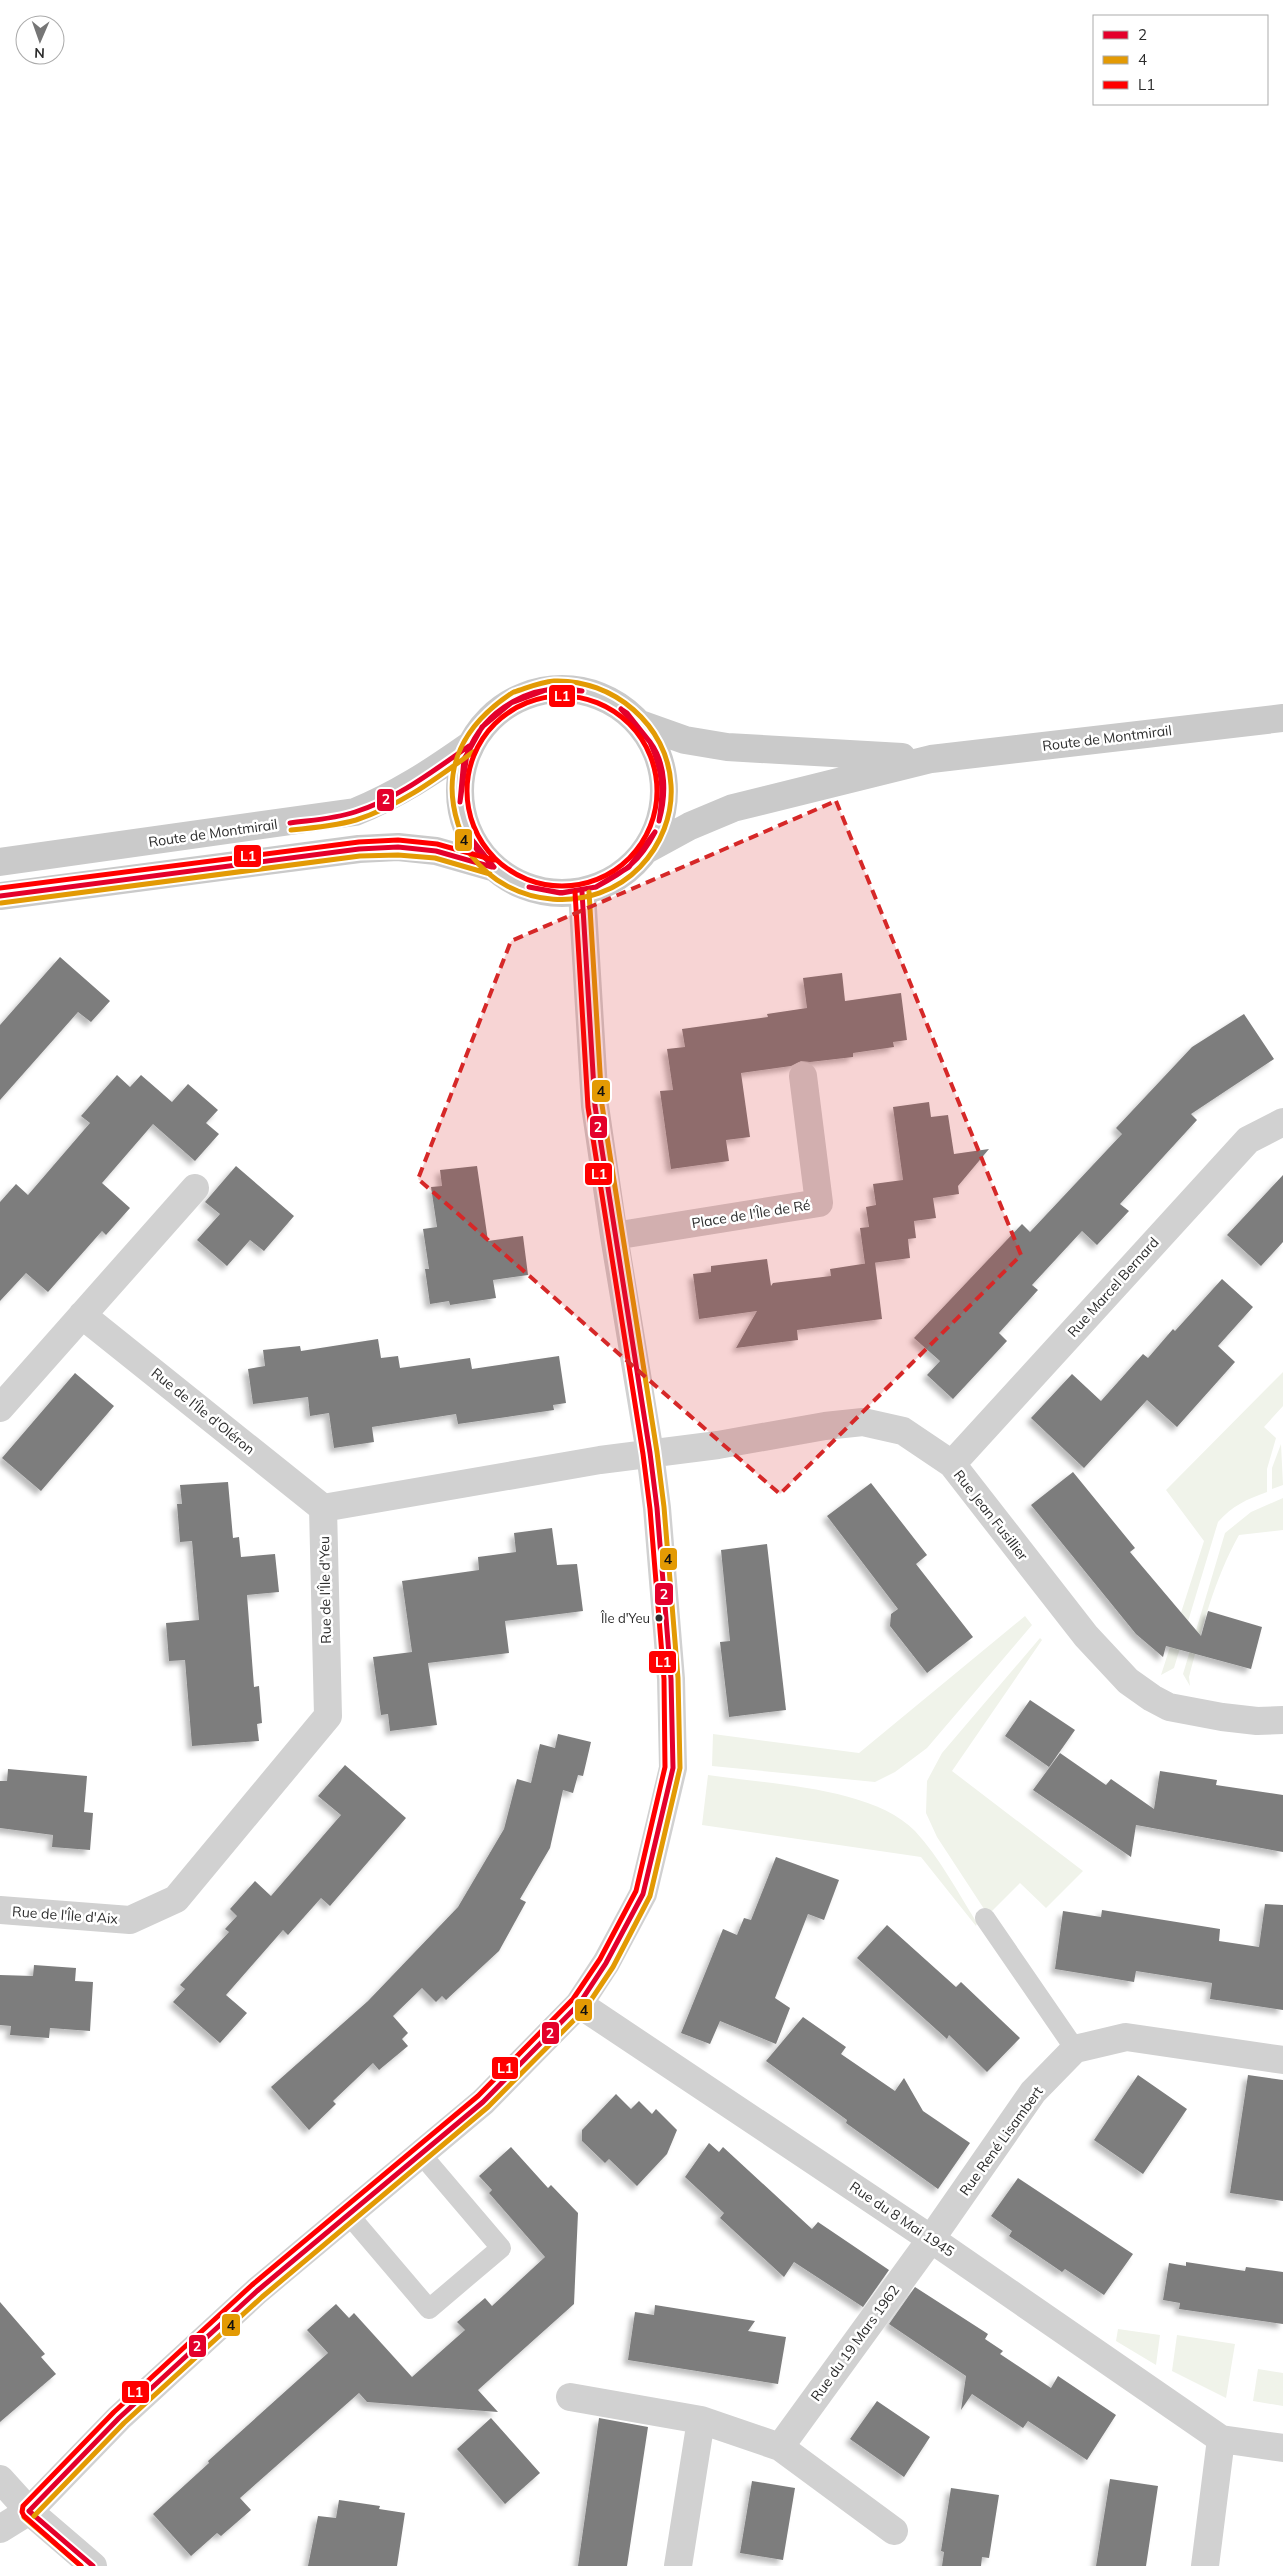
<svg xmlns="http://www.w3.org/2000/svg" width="1283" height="2566" font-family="Mulish,sans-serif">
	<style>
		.green { fill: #f0f3ea }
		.building { fill: #7d7d7d; filter: url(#shadow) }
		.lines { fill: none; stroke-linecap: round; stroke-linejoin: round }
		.service { stroke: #d1d1d1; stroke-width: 20 }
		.minor { stroke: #d1d1d1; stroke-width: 28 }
		.secondary { stroke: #cacaca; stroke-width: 28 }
		.bus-1-casing { stroke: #fff; stroke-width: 9 }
		.bus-2-casing { stroke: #fff; stroke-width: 9 }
		.bus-3-casing { stroke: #fff; stroke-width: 9 }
		.bus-1 { stroke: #e4002b; stroke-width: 5 }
		.bus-2 { stroke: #e39a04; stroke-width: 5 }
		.bus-3 { stroke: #f00; stroke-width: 5 }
		.marked { fill: #d62828; fill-opacity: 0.2; stroke: #d62828; stroke-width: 4; stroke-dasharray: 10 6; stroke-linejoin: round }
		.bus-dot { fill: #2c2c2c; stroke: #fff; stroke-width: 2 }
		.labels { text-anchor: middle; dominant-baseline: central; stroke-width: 5; stroke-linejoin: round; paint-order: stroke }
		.bus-label { font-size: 13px; fill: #2c2c2c; stroke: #fff; text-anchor: end }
		.street-label { font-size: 14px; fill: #2c2c2c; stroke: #fff }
		.line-badge { stroke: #fff; stroke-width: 2 }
		.badge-label { font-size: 14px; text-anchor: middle; font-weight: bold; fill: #fff }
		.pale-badge-label { font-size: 14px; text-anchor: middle; font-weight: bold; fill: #111 }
	</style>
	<defs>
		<filter id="shadow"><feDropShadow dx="-4.5" dy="4.5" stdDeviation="2.5" flood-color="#0004"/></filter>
	</defs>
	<rect width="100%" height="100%" fill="#fff"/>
	<!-- green -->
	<path class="green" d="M1283,1372v34l-19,21 12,11 -9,31v23c-20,7 -35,14 -49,30l-44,146 -13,7 43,-134 -38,-51z
		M1281,1444l2,41 -11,4v-21z
		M1283,1498v32l-44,5c-25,45 -37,93 -50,142l1,9 -7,-12 42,-141 26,-21z
		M1025,1616l7,9 -105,123 -32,24 -20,10 -163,-16 1,-32 146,19z
		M1040,1638l2,2 -90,131 131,100 -37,37 -26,-25 -32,32 -51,-78 -11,-24 1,-32 15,-28z
		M708,1775c59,9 165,12 207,56 25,27 43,62 62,92l-1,3 -55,-69 -219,-32z
		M1118,2329l42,6 -4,30 -40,-24z
		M1177,2335l58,9 -9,54 -54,-27z
		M1258,2369l25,4v33l-30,-5z"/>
	<!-- building -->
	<path class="building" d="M60,957l50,44 -19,21 -13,-10 -78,88v-75z
		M842,973l3,28 56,-8 6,47 -14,2 1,5 -41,6v4l-43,5 -9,-1 -10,5 -50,7 9,64 -24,3 3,21 -58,8 -11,-78 13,-1 -6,-41 18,-2 -3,-18 86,-12 -1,-3 40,-6 -4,-30z
		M1244,1014l30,45 -83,55 6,6 -77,84 9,7 -32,34 -15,-14 -50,54 6,5 -39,43 8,8 -54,58 -26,-24 13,-14 -26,-23 108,-114 8,8 92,-98 -6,-6 76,-81z
		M117,1075l13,12 11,-12 31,27 16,-18 30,26 -12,13 13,11 -24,27 -42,-37 -51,59 28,25 -24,27 -4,-4 -54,61 -22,-19 -26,28v-99l16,-18 12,11 62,-72 -9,-7z
		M929,1102l2,15 17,-2 6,39 35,-5 -31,37 1,8 -26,4 3,20 -22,3 2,17 -8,1 2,19 -45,6 -5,-36 9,-1 -3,-20 10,-2 -3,-21 30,-4 -10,-73z
		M236,1166l58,50 -30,35 -14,-11 -23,26 -30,-26 23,-26 -15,-12z
		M477,1166l11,75 35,-5 5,39 -35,5 3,18 -46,7 -1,-4 -19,3 -5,-35h4l-6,-40 14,-2 -6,-40 11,-1 -2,-16z
		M1283,1175v67l-22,24 -34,-31z
		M767,1259l4,27 2,-3 58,-7 -1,-7 45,-7 7,57 -85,11 1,10 -62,8 21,-37 -58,8 -6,-45 18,-2v-6z
		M1222,1279l31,28 -35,39 17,16 -58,65 -30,-27 -63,68 -53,-50 41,-44 29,27 42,-47 5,4 25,-29 2,2z
		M378,1339l3,19 17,-2 2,12 70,-10 2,11 87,-13 7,47 -13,2 1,5 -96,14 -2,-10 -84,13 2,15 -40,6 -5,-35 -19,3 -2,-19 -55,7 -5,-35 17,-3 -2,-16 37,-4 1,5z
		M75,1373l39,33 -73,85 -39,-33z
		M1073,1472l62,76 -5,4 71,84 7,-25 54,16 -11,42 -85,-23 -3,11 -27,-23 -105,-129z
		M228,1482l5,56 6,-1 2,20 34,-3 4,38 -32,3 7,92 5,-1 3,37 -5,1 2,17 -67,5 -7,-86 -16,1 -3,-38 33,-3 -7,-79 -12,1 -3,-38h5l-2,-19z
		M871,1483l56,72 -11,9 57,73 -46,36 -37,-47 1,-12 7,-5 -71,-93z
		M552,1528l5,37 20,-1 6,47 -78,10 4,32 -81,10 9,62 -47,6 -2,-17 -7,1 -8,-58 39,-5 -10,-71 77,-11 -1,-13 38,-5 -2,-19z
		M767,1544l19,166 -57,7 -9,-75 10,-1 -9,-91z
		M1030,1700l45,30 -26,37 -44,-31z
		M558,1734l33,8 -8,34 -5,-1 -5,18 -10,-3 -13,58 -30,51 6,3 -27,49 -53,49 -4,-4 -6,6 -14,-14 -29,28 15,17 -6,6 6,7 -29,24 -6,-7 -40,38 3,3 -27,26 -38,-43 97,-86 90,-94 46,-78 13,-50 14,4 9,-39 15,4z
		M1060,1753l46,32 5,-6 43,30 6,-38 57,9 -1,5 67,10v57l-147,-27 -5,32 -98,-67z
		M345,1765l61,53 -76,88 -9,-8 -33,37 -5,-5 -57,65 21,18 -27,30 -47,-41 12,-13 -5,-4 49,-53 -4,-3 12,-13 -7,-7 25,-28 16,15 70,-81 -23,-19z
		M8,1769l79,7 -3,36 9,1 -3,37 -38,-3 1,-12 -53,-7v-47h7z
		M776,1857l63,23 -15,40 -16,-6 -33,84 15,10 -14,36 -56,-23 -10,23 -29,-11 42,-104 14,6 7,-17 7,2z
		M1265,1904l18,1v105l-73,-11 2,-16 -76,-12 -2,11 -79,-13 8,-58 38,6 1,-7 118,19 -1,12 40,6z
		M887,1925l69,62 5,-5 59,56 -33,34 -38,-37 -2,4 -90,-81z
		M34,1965l42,3 -1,13 18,1 -3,49 -40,-3 -1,10 -39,-3 1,-9 -11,-1v-50l33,1z
		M803,2017l43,30 -5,7 54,37 9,-13 19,33 47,32 -32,46 -92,-66 1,-3 -81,-59z
		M1138,2075l49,34 -44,65 -49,-34z
		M1248,2075l35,5v121l-53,-8z
		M616,2094l15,15 8,-8 13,13 4,-5 21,21 -10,24 -30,32 -28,-27 -4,4 -23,-22v-11z
		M709,2143l10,9 4,-5 89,82 6,-7 71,48 -26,37 -69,-45 -10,15 -64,-59 4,-5 -39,-36z
		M511,2147l37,41 3,-3 27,28 -4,91 -96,86 20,22 -131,-10 -8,-9 -119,105 11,12 -30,26 -4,-3 -26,23 -38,-42 56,-51 -1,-2 120,-108 -21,-23 29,-26 13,14 5,-5 58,64 53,-47 -8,-8 28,-24 7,8 53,-49 -56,-64 3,-3 -13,-14z
		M1018,2178l115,76 -29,41 -39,-26 -3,3 -53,-36 3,-5 -21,-15z
		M1186,2262l59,9 1,-4 37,5v52l-104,-15 1,-6 -17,-3 6,-37 17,3z
		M915,2287l73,47 -3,5 18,12 -3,3 51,34 7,-12 58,39 -29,45 -59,-39 -5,7 -51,-34 -11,16 5,-34 -77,-52z
		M0,2302l45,52 -4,3 15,17 -56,48z
		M655,2305l100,16 -7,10 38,6 -8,47 -150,-24 7,-48 19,3z
		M877,2401l53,36 -26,40 -54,-38z
		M491,2418l49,55 -35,31 -48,-55z
		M599,2418l49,9 -21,139h-49z
		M1110,2479l48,7 -12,80h-50z
		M752,2481l43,7 -12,72 -43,-7z
		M951,2488l48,7 -10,63 -7,-1 -1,9h-39l2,-14 -3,-1z
		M339,2500l41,6 -1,3 26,4 -8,53h-89l10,-50 18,2z"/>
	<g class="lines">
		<!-- service -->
		<path class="service" d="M985,1918l90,131
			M349,2215l80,94 72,-61 -80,-94"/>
		<!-- minor -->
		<path class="minor" d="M614,1236l205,-33 -16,-127
			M82,1315l241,193
			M0,1408l195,-220
			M952,1464l296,-324 35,-18
			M0,1910l130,10 46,-21 152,-183 -5,-208 277,-48 118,-15 107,-19 38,-4 40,9 49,33 134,172 42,45 24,17 17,9 53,10 35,4 26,-1
			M579,2004l352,235 290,200
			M570,2397l131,23 79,27 114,84
			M780,2447l151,-208 102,-147 42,-43 51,-12 157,23
			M0,2479l29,32 64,55
			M0,2529l29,-18 90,-93 138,-127 226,-189 96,-98 27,-41 37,-69 30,-126 -2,-89 -14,-171 -7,-55 -36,-217 -19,-130 -13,-214
			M678,2566l23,-146
			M1205,2566l16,-127 62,9"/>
		<!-- secondary -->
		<path class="secondary" d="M460 791a102 102 0 1 1 204 0a102 102 0 1 1-204 0Z
			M640,724l45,16 42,7 175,10
			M646,850l44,-24 43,-18 198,-49 352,-41
			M0,862l355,-50c42,-17 77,-40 114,-66
			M0,896l359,-47 39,-2 38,4 56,16"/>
		<defs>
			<path id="bus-1" d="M621,709l6,4 23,29
				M621,709l29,33
				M650,742c17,23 16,54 9,79
				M650,742c13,30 14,48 9,79
				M467,754c18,-46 67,-73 115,-63
				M467,754l15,-27 29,-24 35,-13 36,1
				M460,802l4,-43 3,-5
				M460,802l7,-48
				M290,823c22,-3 44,-4 65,-11 42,-13 78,-41 114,-66
				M470,837l24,30
				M470,837l7,13 17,17
				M529,887l31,6 36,-6
				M529,887l33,6 34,-6
				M596,887l33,-20 26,-35
				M596,887c29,-15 44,-26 59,-55
				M0,896l359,-47 39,-2 38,4 56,16
				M29,2511l90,-93 138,-127 226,-189 96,-98 27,-41 37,-69 30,-126 -2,-89 -14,-171 -7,-55 -55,-347 -13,-214
				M29,2511l64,55"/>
			<path id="bus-2" d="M512,693c-47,31 -72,74 -54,131 4,11 6,21 13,31 40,54 123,60 169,12 21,-22 33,-52 31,-82 -3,-60 -58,-106 -117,-104 -14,1 -27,7 -40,11
				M291,830c22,-2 44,-4 65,-10 44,-14 81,-42 117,-68
				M1,903l359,-47 38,-1 37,3 55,16
				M34,2516l90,-93 138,-126 226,-190 97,-98 28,-42 37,-71 30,-128 -2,-90 -14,-171 -7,-55 -55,-347 -13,-213
				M24,2517l57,49"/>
			<path id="bus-3" d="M467 791a95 95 0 1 1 190 0a95 95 0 1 1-190 0Z
				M0,888l359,-46 39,-2 39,4 57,16
				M81,2566l-57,-50 -2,-4 1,-6 91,-94 138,-127 226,-189 95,-97 27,-40 36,-68 29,-124 -1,-88 -14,-170 -7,-55 -55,-347 -13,-215"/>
		</defs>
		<!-- bus-1 casing -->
		<use href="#bus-1" class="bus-1-casing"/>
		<!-- bus-2 casing -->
		<use href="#bus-2" class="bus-2-casing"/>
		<!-- bus-3 casing -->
		<use href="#bus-3" class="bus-3-casing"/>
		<!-- bus-1 -->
		<use href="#bus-1" class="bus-1"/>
		<!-- bus-2 -->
		<use href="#bus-2" class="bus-2"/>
		<!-- bus-3 -->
		<use href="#bus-3" class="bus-3"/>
	</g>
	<!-- marked area -->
	<path class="marked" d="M836,801l185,454 -241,239 -362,-315 93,-238z"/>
	<!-- markers -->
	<circle class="bus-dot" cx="659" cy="1618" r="4.5"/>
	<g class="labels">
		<!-- bus labels -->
		<g class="bus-label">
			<text x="650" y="1618">Île d'Yeu</text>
		</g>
		<!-- street labels -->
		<g class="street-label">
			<text transform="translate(1107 738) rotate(-7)">Route de Montmirail</text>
			<text transform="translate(213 833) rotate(-8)">Route de Montmirail</text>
			<text transform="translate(751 1214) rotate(-9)">Place de l'Île de Ré</text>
			<text transform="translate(1113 1287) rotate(-48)">Rue Marcel Bernard</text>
			<text transform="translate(203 1411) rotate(39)">Rue de l'Île d'Oléron</text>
			<text transform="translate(991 1515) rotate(52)">Rue Jean Fusillier</text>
			<text transform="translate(325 1590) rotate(-91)">Rue de l'Île d'Yeu</text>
			<text transform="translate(65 1915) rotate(4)">Rue de l'Île d'Aix</text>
			<text transform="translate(1001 2141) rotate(-54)">Rue René Lisambert</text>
			<text transform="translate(902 2219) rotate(34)">Rue du 8 Mai 1945</text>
			<text transform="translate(855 2343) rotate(-54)">Rue du 19 Mars 1962</text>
		</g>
	</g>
	<g class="line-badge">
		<rect x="548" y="684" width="28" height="24" rx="5" fill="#f00"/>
		<rect x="376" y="788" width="19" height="24" rx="5" fill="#e4002b"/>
		<rect x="454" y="828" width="19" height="24" rx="5" fill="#e39a04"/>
		<rect x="233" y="844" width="29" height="24" rx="5" fill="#f00"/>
		<rect x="591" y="1079" width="20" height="24" rx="5" fill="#e39a04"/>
		<rect x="589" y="1115" width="19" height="24" rx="5" fill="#e4002b"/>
		<rect x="584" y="1162" width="29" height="24" rx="5" fill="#f00"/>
		<rect x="659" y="1547" width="19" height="24" rx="5" fill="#e39a04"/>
		<rect x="654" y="1582" width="20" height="24" rx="5" fill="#e4002b"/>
		<rect x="648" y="1650" width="29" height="24" rx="5" fill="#f00"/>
		<rect x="574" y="1998" width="19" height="24" rx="5" fill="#e39a04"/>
		<rect x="541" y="2021" width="19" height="24" rx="5" fill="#e4002b"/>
		<rect x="491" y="2056" width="28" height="24" rx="5" fill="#f00"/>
		<rect x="221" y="2313" width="20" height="24" rx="5" fill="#e39a04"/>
		<rect x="188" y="2334" width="19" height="24" rx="5" fill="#e4002b"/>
		<rect x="121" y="2380" width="29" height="24" rx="5" fill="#f00"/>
	</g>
	<g class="badge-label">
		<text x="562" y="701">L1</text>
		<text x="386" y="804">2</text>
		<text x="248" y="861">L1</text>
		<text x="598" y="1132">2</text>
		<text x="599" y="1179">L1</text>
		<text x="664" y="1599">2</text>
		<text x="663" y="1667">L1</text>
		<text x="550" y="2038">2</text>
		<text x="505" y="2073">L1</text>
		<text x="197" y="2351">2</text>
		<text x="135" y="2397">L1</text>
	</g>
	<g class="pale-badge-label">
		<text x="464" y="845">4</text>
		<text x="601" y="1096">4</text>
		<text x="668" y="1564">4</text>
		<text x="584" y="2015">4</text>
		<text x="231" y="2330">4</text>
	</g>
	<!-- legend -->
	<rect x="1093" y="15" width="175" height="90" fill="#ffffff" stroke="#ababab"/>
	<rect x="1103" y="31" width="25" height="8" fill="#e4002b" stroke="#ababab"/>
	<text x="1138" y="40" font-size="15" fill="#2c2c2c">2</text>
	<rect x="1103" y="56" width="25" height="8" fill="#e39a04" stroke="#ababab"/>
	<text x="1138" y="65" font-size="15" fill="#2c2c2c">4</text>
	<rect x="1103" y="81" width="25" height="8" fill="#ff0000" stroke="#ababab"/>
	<text x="1138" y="90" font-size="15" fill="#2c2c2c">L1</text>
	<!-- north arrow -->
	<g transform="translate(40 40) rotate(182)"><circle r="24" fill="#ffffff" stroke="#ababab"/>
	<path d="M0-4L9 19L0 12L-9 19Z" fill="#767676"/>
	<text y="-8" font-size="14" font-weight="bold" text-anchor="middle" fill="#2c2c2c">N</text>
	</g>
</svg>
